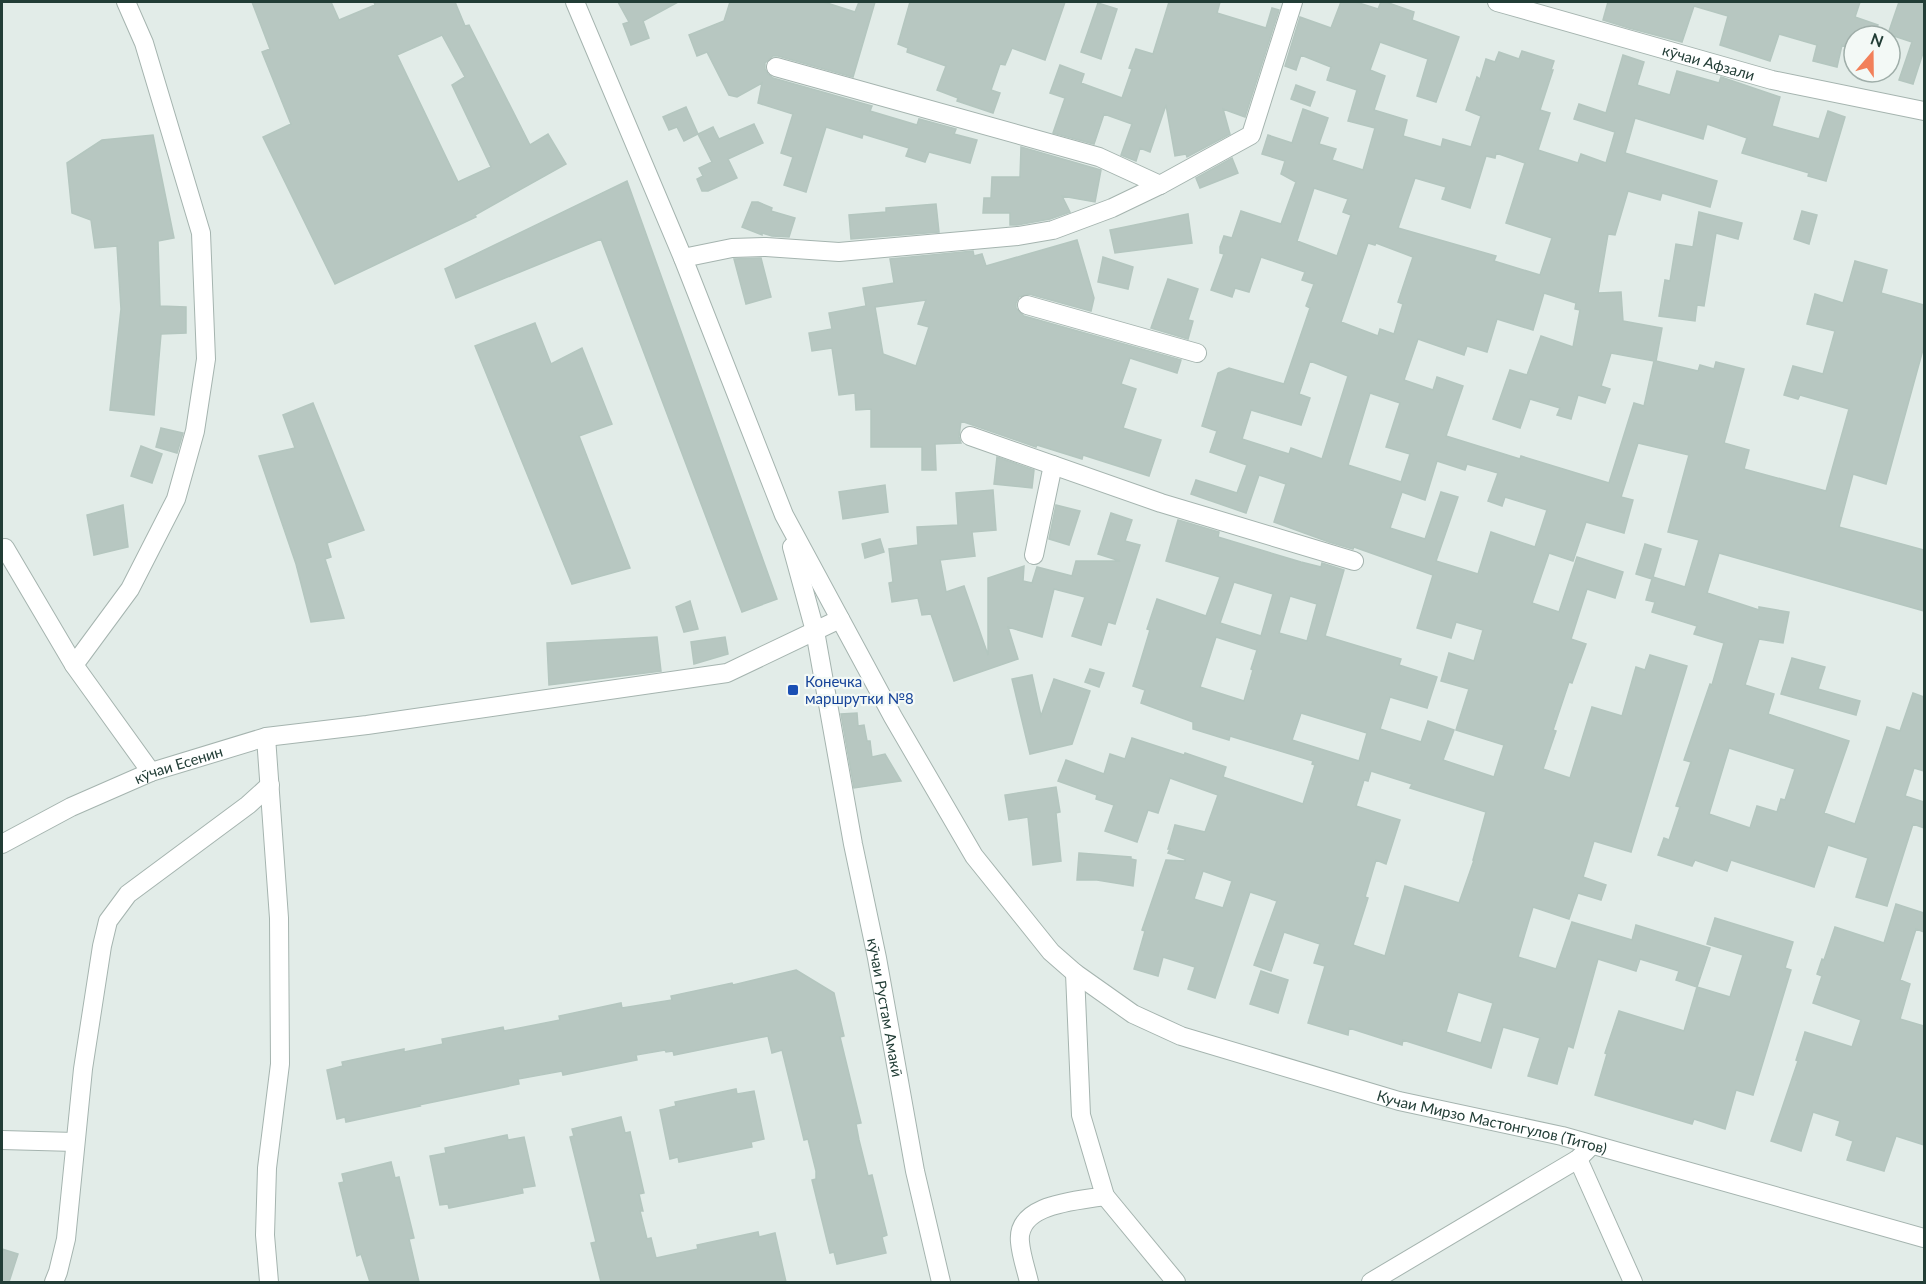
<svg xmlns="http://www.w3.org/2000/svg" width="1926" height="1284" font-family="Lato,sans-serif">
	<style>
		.building { fill: #b7c7c1; stroke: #b4c6bf; stroke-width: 1.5; fill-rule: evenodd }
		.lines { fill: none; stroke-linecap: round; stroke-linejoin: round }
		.minor-casing { stroke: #a5b4af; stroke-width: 20 }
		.minor { stroke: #fff; stroke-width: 18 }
		.transit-dot { fill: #1a4fb4; stroke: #f3f9f6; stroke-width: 2 }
		.labels { text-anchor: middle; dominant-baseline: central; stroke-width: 4.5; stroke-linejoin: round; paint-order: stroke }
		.street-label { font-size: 15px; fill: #223d36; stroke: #f3f9f6 }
		.transit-label { font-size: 15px; fill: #164399; stroke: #f3f9f6; text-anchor: start }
	</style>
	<rect width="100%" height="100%" fill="#e2ece8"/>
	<!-- building -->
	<path class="building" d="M252,2h79l8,18 36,-15 -1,-3h81l10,24 4,-1 61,120 18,-11 18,30 -91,51 1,2 -141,67 -72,-147 28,-13 -29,-72 8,-3zM442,35l23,42 -13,8 39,82 -33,15 -61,-127z
		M618,2h60l-35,19 6,17 -18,7 -8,-21 6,-2z
		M730,2h94l31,10 4,-10h16l-22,75 -75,-21h-5l-8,7v6l3,5 5,4 99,28 -2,5 47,14 2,-6 37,10 -2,5 23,6 -7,23 -41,-11 -4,10 -19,-6 3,-8 -46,-14 -1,4 -36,-11 -20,65 -22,-7 9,-28 -12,-4 12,-39 -35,-11 4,-20 -25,14 -8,-2 -22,-43 -10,4 -8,-21 35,-14z
		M910,2h155l-20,58 -33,-12 -7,17 -5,-1 -9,26 9,3 -7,20 -36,-12 1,-3 -21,-8 9,-24 -39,-14 1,-4 -10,-4z
		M1169,2h51l-3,11 49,15 6,-20 7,2 -34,107 -22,-8 7,25 -43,23 -1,-3 -11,2 -9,-51 -16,47 -10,-4 -4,13 -15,-6 11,-31 -28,-10 -10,30 -41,-11 12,-35 -15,-5 10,-28 24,9 -3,9 41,15 10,-29 -3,-1 7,-19 17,5z
		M1341,2h15l22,7 3,-7h5l28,10 -2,8 47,17 -23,65 -19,-6 11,-37 -48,-17 -10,28 15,6 -11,34 33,10 -4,16 38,11 2,-8 28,8 10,-31 -15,-6 11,-33 3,2 6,-20 9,3 4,-10 20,7 3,-8 32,10 -3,9h2l-13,40 10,3 -12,37 40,13 3,-9 25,9 9,-31 -41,-13 5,-15 27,9 17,-58 21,7 -7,23 33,10 7,-24 42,12 2,-6 59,20 -8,29 47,13 9,-28 17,6 -19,64 -18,-5 1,-3 -67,-20 5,-15 -40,-14 -4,15 -68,-21 -10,35 92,28 -7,26 -48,-14 -2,7 -32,-9 -13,44 -7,-1 -10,59 23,-1 2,29 39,7 -6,33 42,10 2,-6 14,4 2,-7 28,7 -20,74 25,7 -5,19 82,22 23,-82 -49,-14 -2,4 -14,-4 9,-29 30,8 12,-43 -28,-7 8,-30 28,9 12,-42 32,9 -6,23 43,12v41l-38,138 -33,-10 -14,53 85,23v61l-205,-58 -12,40 52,17v-3l30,5 -6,31 -24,-4 -14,46 29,9 -6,20 81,27 -25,72 31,11 32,-97 13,4 13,-38 11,4v74l-10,-3 -9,28 19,6v26l-11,-4 -26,82 -31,-9 12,-39 -40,-13 -14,42 -83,-27 -4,11 -32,-11 -3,6 -34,-11 6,-17 5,2 11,-33 -4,-1 15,-44 -7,-2 26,-76 2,1 12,-42 -30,-9 3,-8 -45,-14 3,-10 -9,-2 6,-21 -16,-5 9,-30 16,5 -8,28 32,10 14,-47 -31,-8 21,-77 -51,-12 -17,54 12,3 -9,33 -38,-11 -13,39 -24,-8 -17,50 27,9 18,-55 46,15 -8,26 -28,-9 -16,50 15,5 -14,39 -3,-1 -16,48 3,1 -13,38 27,9 22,-71 30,9 14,-49 9,3 5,-15 37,11 -56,186 -37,-11 -11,36 23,8 -5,15 -23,-7 -9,26 -36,-12 -15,50 38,12 16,-47 60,18 4,-15 74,23 -13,39 33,10 13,-42 -36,-11 8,-26 78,24 -8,26 6,2 -38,125 -17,-5 -11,39 -31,-10 -2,5 -97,-29 12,-41 -2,-1 14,-42 65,20 13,-44 -21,-7 3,-9 -39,-12 -4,12 -38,-12 -25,89 -5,-2 -11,38 -29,-8 12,-38 -37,-11 -12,41 -88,-28 -1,5 -53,-17 -1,7 -40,-12 17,-57 -11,-3 6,-19 -36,-12 -13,39 -17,-6 23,-64 -27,-9 -35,106 -27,-9 7,-22 -32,-10 -5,19 -24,-7 11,-38 -3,-1 24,-70 19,1v-2l-17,-6 2,-4h-2l7,-24 30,7 13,-37 -48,-17 -12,35 -10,-3 -11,32 -32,-11 9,-26 -18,-6 1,-4 -39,-14 8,-21 38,14 6,-20 15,5 7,-21 52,17 1,-2 41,14 -3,10 80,27 12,-39 -3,-1 1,-3 -83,-25 -1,4 -36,-11v-7l-52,-19 4,-13 -12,-4 17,-56 -3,-1 10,-30 49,17 14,-39 -54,-16 12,-41 41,12 -1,5 83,25 20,5 1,-4 22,7 -19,66 76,23 -2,6 38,12 -10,31 -37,-11 -10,32 41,13 7,-21 26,9 -11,30 51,17 10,-32 -48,-15 13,-41 -28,-8 8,-28 25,8 9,-31 -27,-8 -5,16 -34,-10 16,-53 -79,-28 -1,2 -24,-7 -55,-20 12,-38 -27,-9 -13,38 -55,-19 5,-14 41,13 10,-28 -37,-13 7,-21 -15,-5 16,-53 11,-5 55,16 26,-76 -4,-2 8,-22 -12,-4 3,-8 -44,-15 -12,35 -14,-4 -3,9 -21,-7 13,-36 -4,-1v-6l4,-11 8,2 9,-27 40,13 15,-42 -15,-8 4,-13 -23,-7 6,-19 24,8 11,-34 25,9 -9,26 17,5 -4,11 31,10 12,-42 -27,-7 9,-31 -30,-10 4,-13 -30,-12 -5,15 -11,-4 15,-49 31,11zM1496,153l29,10 -19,60 46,15 -12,37 -46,-14 2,-5 -98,-28 17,-50 31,9 -4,12 28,9 16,-52 9,2zM1314,188l34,11 -5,13 8,3 -14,41 -40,-15zM1368,243l7,2 1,-2 37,14 -15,45 5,2 -9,30 -14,-5 -2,7 -37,-14zM1544,293l32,10 -1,6 5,1 -7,37 -32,-11 -14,39 -17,-5 -17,49 27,9 10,-29 30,9 -3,7 14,4 7,-24 27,8 5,-14 -9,-3 10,-33 43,8 -10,45 -10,-3 -25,80 -88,-27 -1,3 -74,-23 17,-50 -26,-9 -4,13 -29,-10 14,-41 46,16 3,-9 20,6 10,-33 36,11zM1310,361l38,15 -26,83 -31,-11 -2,6 -47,-15 9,-29 50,15 9,-27 -11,-4zM1370,393l30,10 -14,44 24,7 -9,28 -53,-17zM1437,461l28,9 2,-6 31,9 -10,28 14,5 3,-9 42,13 -12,37 -44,-15 -13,42 -42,-13 22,-64 -17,-5 -16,47 -35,-11 12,-36 23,8zM1234,582l39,12 -12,42 -41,-13zM1290,596l27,8 -10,37 -28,-8zM1216,637l41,13 -6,19 2,1 -9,31 -44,-14zM1301,713l66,20 -8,28 -67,-21zM1729,748l66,21 -10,31 -4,-1 -4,13 -20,-6 -7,22 -41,-14zM1371,771l41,13 -2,4 76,24 -13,48h1l-15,43 -54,-17 -20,70 -32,-11 15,-47 -3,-1 11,-37 10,4 14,-44 -44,-14 8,-26 4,1zM1203,871l29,10 -9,27 -29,-9zM1458,992l35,11 -12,40 -35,-11z
		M1608,2h252l-5,15 23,8 -4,11h-20v13l-12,-4 -5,22 -24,-6 4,-16 -38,-11 -9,27 -50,-16 8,-29 -34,-10 -12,36 -53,-14 -26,-8z
		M1899,2h25v48l-11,34 -14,-4 13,-38 -24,-8z
		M1098,3l19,6 -16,50 -20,-7z
		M1296,85l19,7 -5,14 -19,-7z
		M686,107l12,27 -14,7 -7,-14 -8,3 -6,-13z
		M754,124l9,19 -35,16 9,19 -29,13h-6l-5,-12 6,-3 -4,-8 13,-6 -14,-28 15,-7 6,12z
		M153,135l21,103 -16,3 2,65 26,1v26l-25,1 -7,81 -44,-5 11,-101 -4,-63 -22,2 -4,-28 -19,-7 -5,-50 35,-23z
		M1021,147l80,23 -6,32 -33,-6 8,16 -20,7 -33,6h-7v-12h-27l1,-15h7l1,-21h28z
		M1232,158l6,15 -38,15 -4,-10z
		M627,181l150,418 -35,13 -141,-373 -145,59 -11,-29z
		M752,202h6l14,6 -1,3 24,7 -6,19 -17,-1 -10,-3v2l-20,-8z
		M936,204l3,28 -88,7 -2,-24 37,-3v-4z
		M1802,211l15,4 -8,29 -15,-5z
		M1699,212l43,11 -4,16 -22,-6 -12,73 -7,-1 -2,16 -36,-5 6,-36 5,1 6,-37 17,3z
		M1188,214l4,29 -77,10 -5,-23z
		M1077,240l17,58 -3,13 -62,-17 -10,3 -3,6v5l8,8 157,44 -4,13 -47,-15 -9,26 15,5 -13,39 38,12 -12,36 -66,-21 -1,4 -45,-14 -1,2 -75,-26 -2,16 2,6 -26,1 1,26h-14v-23h-51v-38l-15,1 -1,-17 -16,2 -7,-47 -20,3 -3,-18 23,-4 -3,-16 37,-7 -3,-18 31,-5 -4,-24 83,-8 1,5 8,-2 4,12zM926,300l-8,24 11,3 -13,39 -33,-12 -8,-47z
		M1103,257l30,10 -5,22 -30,-7z
		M761,258l10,39 -25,7 -12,-45z
		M1168,279l30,10 -10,31 5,1 -5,18 -37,-11z
		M535,323l16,41 31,-16 30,76 -33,12 51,132 -58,16 -97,-238z
		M313,403l51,127 -37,13 4,14 -6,2 19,59 -33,4 -15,-58 -37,-108 36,-8 -12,-33z
		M161,428l22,5 -6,20 -21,-6z
		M141,446l21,8 -10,29 -21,-7z
		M997,457l37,13 -2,18 -38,-4z
		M885,485l3,27 -45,7 -4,-27z
		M993,490l3,40 -24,2 3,24 -35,4 6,32 18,-6 24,69v-77l36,-12 -1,15 9,2 5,-16 35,9 4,-15h44l-22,-7 13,-41 21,7 -7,21 15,4 -25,79 -7,-2 -7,23 -29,-9 13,-39 -31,-8 -12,48 -34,-10 10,32 -64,22 -23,-67 -9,1 -4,-17 -26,4 -3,-19 4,-1 -4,-33 29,-4 -1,-18 41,-2 -2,-32z
		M123,505l5,42 -34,8 -7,-40z
		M1056,505l24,6 -11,34 -20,-6z
		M880,539l4,13 -19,6 -3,-14z
		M690,601l8,28 -14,3 -8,-25z
		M657,637l4,34 -112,14 -2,-42z
		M725,637l3,17 -34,10 -3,-22z
		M1792,658l33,9 -7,22 42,12 -4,14 -75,-21z
		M1090,669l14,4 -5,14 -14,-5z
		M1032,675l9,41 13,-37 36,12 -18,53 -42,10 -18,-75z
		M857,713l1,13 6,-1 3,16h3l2,16 13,-3 16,27 -47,7 -13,-74z
		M1056,787l4,25 -4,1 5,48 -28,4 -5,-48 -19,3 -4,-25z
		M1079,853l52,4v2l5,1 -3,26 -36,-6h-20z
		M1896,904l28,9v19l-8,-3 -16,51 10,4 -10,35 24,7v119l-28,-9 -12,35 -37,-11 6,-19 -17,-6 4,-14 -27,-9 -12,39 -30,-10 27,-80 -2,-1 9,-28 47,15 9,-27 -48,-17 9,-27 -5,-2 5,-15 2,1 11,-33 49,16z
		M796,970l38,23 10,43 -4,1 21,86 -5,1 3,16 9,36 4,-1 15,60 -5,2 4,16 -49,11 -3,-12 -4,1 -18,-73 4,-1v-8l-8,-32 -4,1 -22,-90 -10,3 -4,-17 -94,19 -1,-4 -7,1 -1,-2 -29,5 1,5 -74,15 -1,-4 -44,8 1,5 -100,21 1,1 -74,16 -1,-5 -8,2 -10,-49 16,-4 -1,-4 62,-13v3l39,-8 -1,-5 61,-12 1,4 56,-11 -1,-4 62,-13 1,5 50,-8 -1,-4 61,-13 1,2z
		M1261,971l27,9 -10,33 -28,-9z
		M736,1089l1,5 17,-3 10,48 -13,3 1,5 -73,15 -1,-5 -8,2 -10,-49 16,-4 -1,-4z
		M621,1117l4,16 5,-1 14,61 -5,1 4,17h-3l7,28 4,-1 5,20 42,-9 -1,-4 61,-13 1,5 16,-4 11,49h-185l-10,-39 5,-1 -26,-105 4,-1 -2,-7z
		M507,1135l1,5 16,-3 11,49 -13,2 1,5 -74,15 -1,-4 -8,1 -10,-49 16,-3 -1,-5z
		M391,1162l4,16 4,-1 15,61 -5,1 10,43h-49l-9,-28 -4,2 -18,-73 5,-1 -2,-8z
		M2,1249l16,5 -9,28h-7z"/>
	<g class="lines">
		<defs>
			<g id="minor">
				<path id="s1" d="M575,2l108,256 101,257 109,202 81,139 77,96 24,21 58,41 48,22 218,65 163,35 362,102"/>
				<path id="s2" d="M1497,2l275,78 152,31"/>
				<path d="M776,67l323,90 61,28"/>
				<path d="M683,258l49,-10 34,-1 73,5 179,-16 35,-6 59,-22 48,-23 91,-50 42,-133"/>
				<path d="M1027,305l170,48"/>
				<path d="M970,436l191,67 193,58"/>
				<path id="s3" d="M792,547l23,84 38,213 24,114 38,213 26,111"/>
				<path d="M5,548l69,117 56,-76 46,-90 19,-68 11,-72 -5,-126 -57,-190 -18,-41"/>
				<path d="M1034,555l19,-90"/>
				<path d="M74,665l77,107"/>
				<path d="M266,737l13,181 1,146 -13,104 -2,67 4,47"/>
				<path id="s4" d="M2,844l69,-37 80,-35 115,-35 101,-12 360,-52 113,-54"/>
				<path d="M2,1140l73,2"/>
				<path d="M1578,1159l55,123"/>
				<path d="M1105,1196l71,86"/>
				<path d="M54,1282l4,-10 8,-33 17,-170 19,-123 6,-25 20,-27 120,-89 22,-20"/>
				<path d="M1029,1282c-3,-13 -8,-27 -9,-40 -4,-39 58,-41 85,-46l-24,-81 -6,-142"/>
				<path d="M1371,1282l207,-123 13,-13"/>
			</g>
		</defs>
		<!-- minor casing -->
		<use href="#minor" class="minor-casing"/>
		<!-- minor -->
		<use href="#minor" class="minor"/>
	</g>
	<!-- markers -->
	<rect class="transit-dot" x="787" y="684" width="12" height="12" rx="3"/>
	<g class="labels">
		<!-- street labels -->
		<g class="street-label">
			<text stroke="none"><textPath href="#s2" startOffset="220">кӯчаи Афзали</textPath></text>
			<text stroke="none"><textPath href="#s4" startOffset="194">кӯчаи Есенин</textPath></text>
			<text stroke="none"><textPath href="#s3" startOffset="470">кӯчаи Рустам Амакӣ</textPath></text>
			<text stroke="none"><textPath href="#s1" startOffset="1546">Кучаи Мирзо Мастонгулов (Титов)</textPath></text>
		</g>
		<!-- transit labels -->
		<g class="transit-label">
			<text x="805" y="681">Конечка<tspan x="805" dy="17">маршрутки №8</tspan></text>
		</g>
	</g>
	<!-- border -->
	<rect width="1926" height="1284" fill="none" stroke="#223d36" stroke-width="6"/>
	<!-- north arrow -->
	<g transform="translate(1872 54) rotate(20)"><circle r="28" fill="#f3f9f6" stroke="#9faea9" stroke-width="1.5"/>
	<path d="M0-4.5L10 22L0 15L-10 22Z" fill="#f2805a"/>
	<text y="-9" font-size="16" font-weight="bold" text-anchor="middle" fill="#223d36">N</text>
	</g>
</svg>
